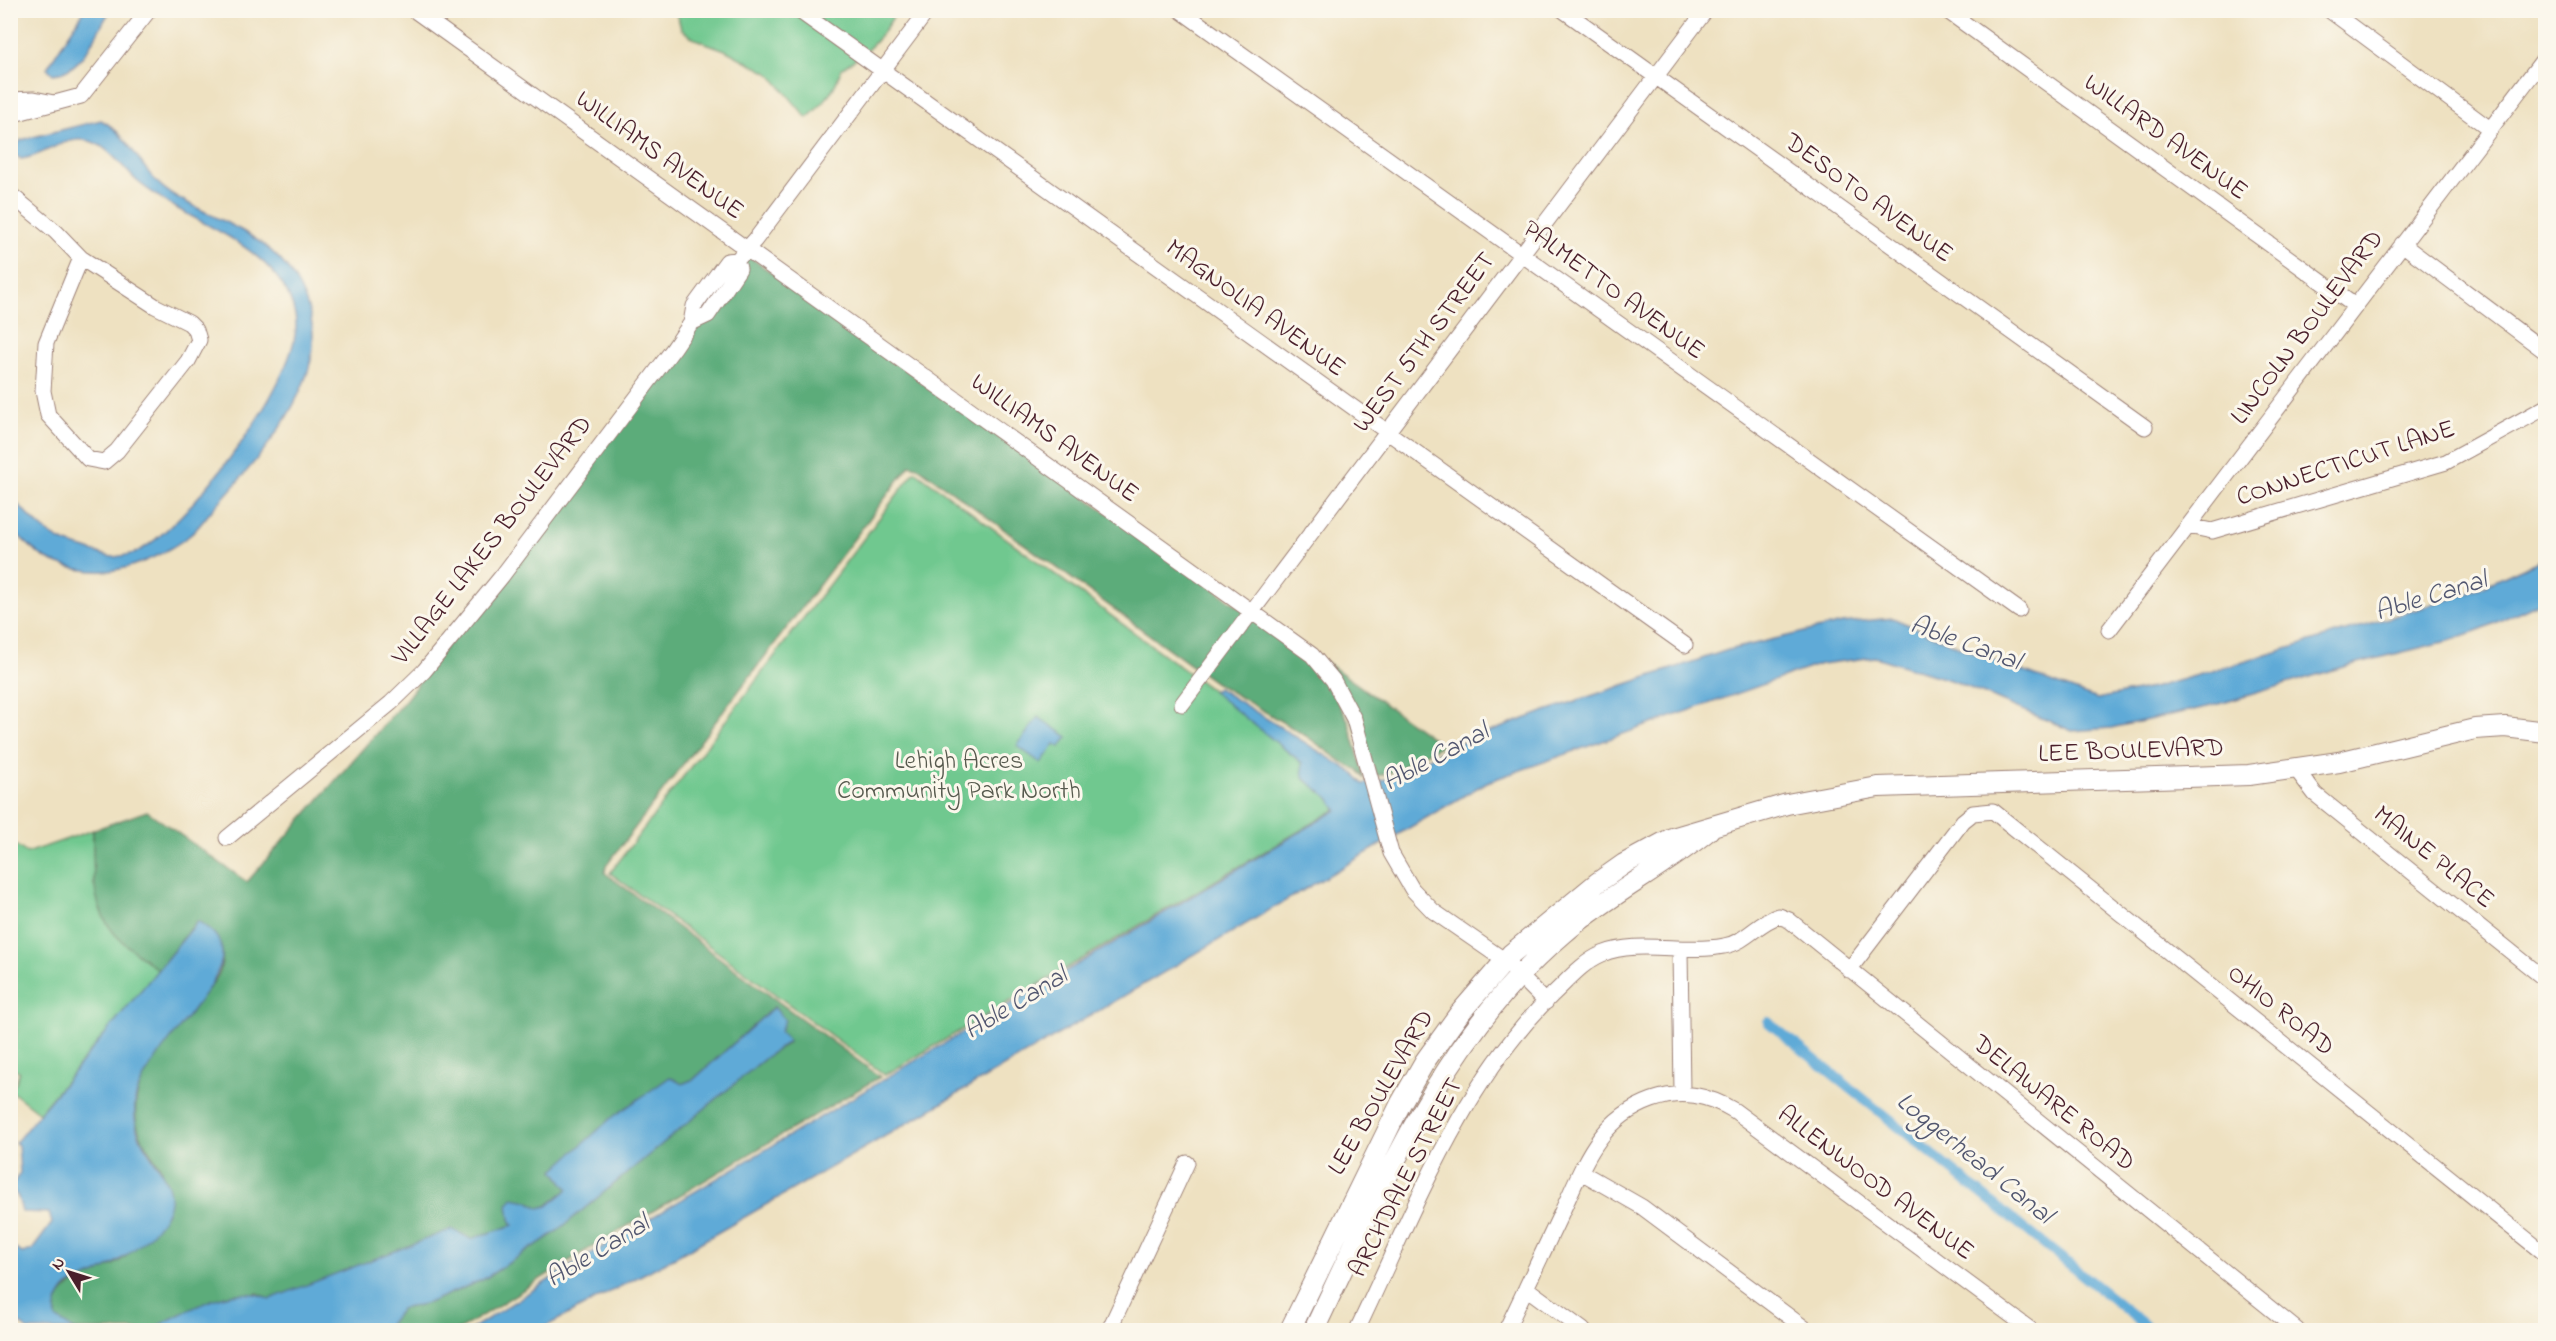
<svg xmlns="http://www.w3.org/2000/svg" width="2556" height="1341" font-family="'Indie Flower',sans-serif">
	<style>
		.green { fill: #6fc88f; stroke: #5c745d; stroke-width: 1.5 }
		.forest { fill: #5bac7a; stroke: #526652; stroke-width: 1.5 }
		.water { fill: #5faad7; stroke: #546481; stroke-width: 1.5 }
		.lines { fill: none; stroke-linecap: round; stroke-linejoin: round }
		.canal { stroke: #5faad7; stroke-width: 10 }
		.minor-casing { stroke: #9c8076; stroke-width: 17 }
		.major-casing { stroke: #9c8076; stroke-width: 22 }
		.minor { stroke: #fff; stroke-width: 15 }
		.major { stroke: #fff; stroke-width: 20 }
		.labels { text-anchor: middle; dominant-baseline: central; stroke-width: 6; stroke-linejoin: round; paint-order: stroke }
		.street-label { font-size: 26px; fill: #4a1f2b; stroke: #fbf7ec }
		.park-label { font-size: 26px; fill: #575a4e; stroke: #fbf7ec }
		.water-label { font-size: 27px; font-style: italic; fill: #525770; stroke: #fbf7ec }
	</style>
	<rect width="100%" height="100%" fill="#fbf7ec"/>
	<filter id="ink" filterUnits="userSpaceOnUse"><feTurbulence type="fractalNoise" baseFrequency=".0167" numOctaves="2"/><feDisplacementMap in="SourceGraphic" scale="12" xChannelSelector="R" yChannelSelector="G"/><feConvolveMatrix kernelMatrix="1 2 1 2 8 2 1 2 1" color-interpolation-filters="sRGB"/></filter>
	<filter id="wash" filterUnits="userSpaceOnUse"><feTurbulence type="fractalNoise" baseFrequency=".008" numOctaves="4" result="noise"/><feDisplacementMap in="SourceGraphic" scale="24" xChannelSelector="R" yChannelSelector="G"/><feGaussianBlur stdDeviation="1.35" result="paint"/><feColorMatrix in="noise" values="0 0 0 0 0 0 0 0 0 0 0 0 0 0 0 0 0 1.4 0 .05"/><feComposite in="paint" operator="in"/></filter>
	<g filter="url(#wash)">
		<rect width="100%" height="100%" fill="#eee1c1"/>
		<!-- green -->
		<path class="green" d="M679,10l218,1c-19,30 -25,38 -56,58 -5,21 -19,36 -34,49l-37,-44 -45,-24 -30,-11 -14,-10 -4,-16z
			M915,471l442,326 -472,278 -275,-202z
			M93,830l1,55 21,49 43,36 -119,143 -28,-22v-4l5,-4 3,-12 -8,-3 -1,-21 5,-7 2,-9 -7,-6 1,-183 16,11z"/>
		<!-- forest -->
		<path class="forest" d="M744,253l543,388 32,29 29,50 17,59 -7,-9 -13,-6 -39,-28 -90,-53 -298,-216 -8,-2 -304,401 -1,7 275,204 -298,176 -123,77h-83l12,-4 13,-17 27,-6 56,-24 71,-46 214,-178 20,-13 -9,-10 -6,-25 -80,72 -12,5 -128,86 14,19 -21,17 -8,2 -11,-7 -18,18 4,5 -30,13 -215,62 -11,-6 -83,26 -26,11h-75l-18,-12c-6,-42 53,-41 74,-66 8,-9 26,-67 32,-82 -11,-17 -24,-32 -26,-52 -6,-48 44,-89 69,-125 5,-7 13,-15 15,-23 8,-22 -5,-38 -23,-49l-39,49c-14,-12 -32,-23 -44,-37 -25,-28 -20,-68 -21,-103l54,-19 100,71 160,-184z
			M1326,662l116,83 -52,28 -13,3z"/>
		<!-- water -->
		<path class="water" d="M84,11h26c-14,21 -27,62 -57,63l-6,-6z
			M101,120c32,17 40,55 71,74 52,32 105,40 132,103 10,23 12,47 5,71 -16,53 -59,101 -96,141 -8,9 -15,20 -24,27 -20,15 -49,30 -74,34 -20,4 -53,-2 -70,-12 -13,-8 -24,-20 -34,-30v-30c16,14 28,31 47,41 10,6 23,8 34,12 7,2 15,6 22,6 8,-1 20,-3 26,-7 48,-26 168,-179 155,-235 -12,-56 -72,-81 -117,-106 -14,-9 -28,-17 -41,-28 -17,-16 -35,-45 -61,-41 -20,2 -35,17 -55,19l-7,-5 2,-8 5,-6z
			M2545,558v42l-68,31 -33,11 -94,23 -134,40 -105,23 -39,3 -116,-49 -81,-25 -54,7 -334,118 -562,331 -248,143 -138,74h-69l115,-73 752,-447 -8,-12 -26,-20 -1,-15 -90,-72 6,-3 137,86 8,10 29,-6 55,-30 93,-35 188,-63 114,-27 51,-5 76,33 128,48 55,-11 85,-24 227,-69z
			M1038,717l30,20 -8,10 -5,-3 -14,19 -24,-17z
			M198,921c11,8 23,15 24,31 4,32 -71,100 -84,138 -5,12 -4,33 1,45 9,24 43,50 27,79 -14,26 -43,45 -68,59 -9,5 -22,7 -30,13 -9,8 -14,21 -12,32l18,12h-46l-17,-13v-71l11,7 10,-3 20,-27 -3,-10 -27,-1 -4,-15 -7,-10 9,-14 -2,-28 -3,-2z
			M774,1007l11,13 -5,12 9,9 -20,14 -214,178 -71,46 -56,24 -27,6 -13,17 -12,4h-227c33,-16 85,-50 121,-31l182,-70 19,10 42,-14 -3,-6 -2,-14 5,-7 15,3 11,7 8,-2 21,-17 -14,-19 56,-51 60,-42 12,7 12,-5z"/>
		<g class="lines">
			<!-- canal -->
			<path class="canal" d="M1768,1022l383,308"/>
		</g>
	</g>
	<g filter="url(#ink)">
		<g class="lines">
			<defs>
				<path id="minor" d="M414,10l898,645 21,25 21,39 37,134 21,36 21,22 71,49 42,42
					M798,10l887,635
					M1180,10l839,600
					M1563,10l582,417
					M1946,10l409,296
					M2329,10l161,119
					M10,100l24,-1 20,4
					M10,115l71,-19 68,-86
					M10,194l46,38 25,26
					M2402,244l144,108
					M81,258l74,48 34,17 7,7 3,10 -11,21 -71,90 -13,11 -16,-3 -40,-44 -5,-24 3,-48z
					M691,323l17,-8 31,-46 -2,-9
					M2188,526l24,5 234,-69 100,-55
					M2109,630l437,-574
					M1182,704l524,-694
					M2296,769l19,25 231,186
					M227,838l164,-135 33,-32 78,-95 172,-228 17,-25 3,-17 33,-45 10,-1 18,-20 173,-230
					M1680,950l2,143
					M1849,970l114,-149 10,-8 20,-2 553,444
					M1581,1172l61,35 165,123
					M1526,1288l57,42
					M1109,1330l78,-167
					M1357,1330c56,-116 102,-244 196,-336 15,-14 30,-32 49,-40 35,-15 84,0 122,-8 23,-4 34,-24 55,-30l10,4 508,410
					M1506,1330c18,-37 35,-74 53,-112 24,-50 37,-98 93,-118 30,-11 56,-5 83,11l296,219"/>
				<path id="major" d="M1290,1330l111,-227 24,-42 34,-47 52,-60 86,-71 27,-19 48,-26 115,-34 91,-17 371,-12 90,-13 136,-33 30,-2 41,5
					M1314,1330c67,-140 128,-294 250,-397 46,-39 99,-65 145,-103"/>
			</defs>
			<!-- minor casing -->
			<use href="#minor" class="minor-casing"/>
			<!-- major casing -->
			<use href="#major" class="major-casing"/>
			<!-- minor -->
			<use href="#minor" class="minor"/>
			<!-- major -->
			<use href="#major" class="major"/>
		</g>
	</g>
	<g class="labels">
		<!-- street labels -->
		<g class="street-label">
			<text transform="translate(2165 138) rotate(36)">WILLARD AVENUE</text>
			<text transform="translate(659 156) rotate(36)">WILLIAMS AVENUE</text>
			<text transform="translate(1868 199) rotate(36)">DESOTO AVENUE</text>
			<text transform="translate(1613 291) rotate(36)">PALMETTO AVENUE</text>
			<text transform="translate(1255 309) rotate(36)">MAGNOLIA AVENUE</text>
			<text transform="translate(2308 328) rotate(-53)">LINCOLN BOULEVARD</text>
			<text transform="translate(1425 343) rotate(-53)">WEST 5TH STREET</text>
			<text transform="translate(1054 439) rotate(36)">WILLIAMS AVENUE</text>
			<text transform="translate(2346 464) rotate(-18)">CONNECTICUT LANE</text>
			<text transform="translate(493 541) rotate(-52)">VILLAGE LAKES BOULEVARD</text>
			<text transform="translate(2131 752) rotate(-2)">LEE BOULEVARD</text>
			<text transform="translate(2433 858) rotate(39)">MAINE PLACE</text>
			<text transform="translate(2280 1011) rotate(39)">OHIO ROAD</text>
			<text transform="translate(1382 1093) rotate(-60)">LEE BOULEVARD</text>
			<text transform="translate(2053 1104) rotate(39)">DELAWARE ROAD</text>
			<text transform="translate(1407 1178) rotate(-63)">ARCHDALE STREET</text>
			<text transform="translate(1875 1184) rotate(37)">ALLENWOOD AVENUE</text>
		</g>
		<!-- park labels -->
		<g class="park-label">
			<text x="959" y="762">Lehigh Acres<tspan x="959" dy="30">Community Park North</tspan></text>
		</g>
		<!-- water labels -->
		<g class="water-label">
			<text transform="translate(2431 597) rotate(-17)">Able Canal</text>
			<text transform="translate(1965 644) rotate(20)">Able Canal</text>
			<text transform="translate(1436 758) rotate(-28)">Able Canal</text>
			<text transform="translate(1016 1004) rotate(-31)">Able Canal</text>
			<text transform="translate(1974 1159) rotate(39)">Loggerhead Canal</text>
			<text transform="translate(598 1252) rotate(-31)">Able Canal</text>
		</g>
	</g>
	<!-- margin -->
	<rect width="2556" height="1341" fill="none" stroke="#fbf7ec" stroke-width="36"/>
	<!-- north arrow -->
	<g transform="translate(69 1272) rotate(308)" stroke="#fbf7ec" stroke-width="4.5" paint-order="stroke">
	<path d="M0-4.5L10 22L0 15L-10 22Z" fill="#4a1f2b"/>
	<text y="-9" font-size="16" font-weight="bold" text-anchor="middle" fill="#4a1f2b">N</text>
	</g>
</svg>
